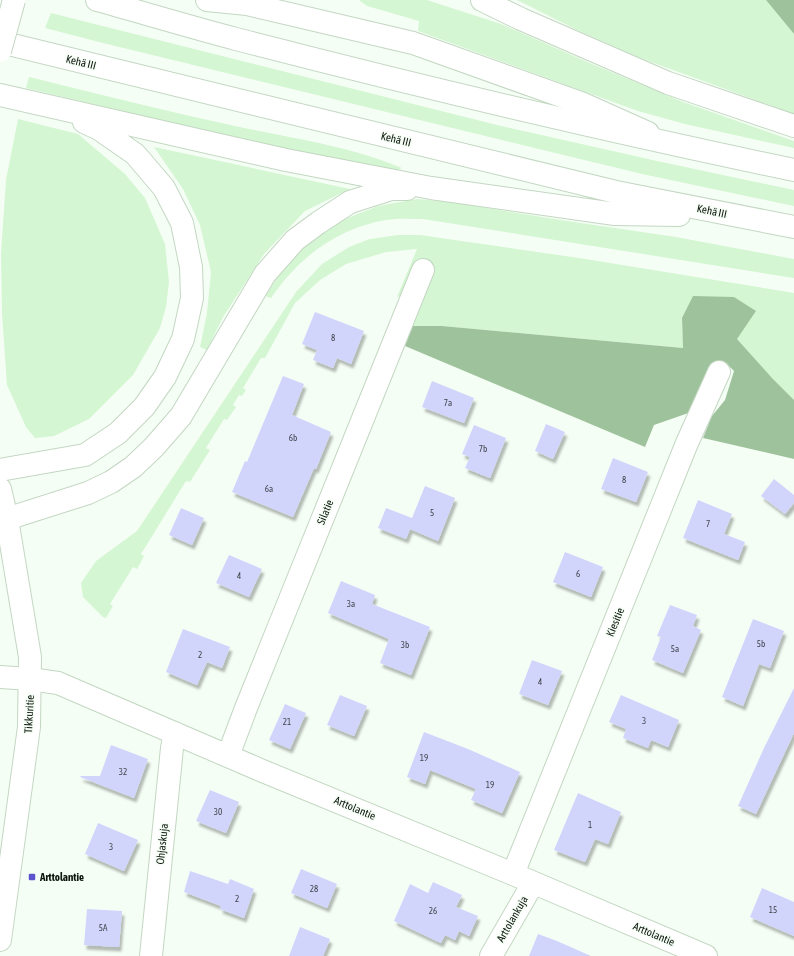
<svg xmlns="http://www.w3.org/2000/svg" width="794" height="956" font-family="'Asap Condensed',sans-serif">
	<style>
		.green { fill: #d4f6d2 }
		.forest { fill: #9ec39c }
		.building { fill: #d1d5fc; filter: url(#shadow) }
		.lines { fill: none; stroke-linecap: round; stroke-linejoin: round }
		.minor-casing { stroke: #c3d7c2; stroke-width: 24 }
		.major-casing { stroke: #c3d7c2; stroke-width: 24 }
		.highway-casing { stroke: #c3d7c2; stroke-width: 24 }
		.minor { stroke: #fff; stroke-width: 22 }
		.major { stroke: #fff; stroke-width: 22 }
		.highway { stroke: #fff; stroke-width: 22 }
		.major-bridge-casing { stroke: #c3d7c2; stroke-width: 24; stroke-linecap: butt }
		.major-bridge { stroke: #fff; stroke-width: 22 }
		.poi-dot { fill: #5b54cc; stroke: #f5fef5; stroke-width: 1.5 }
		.labels { text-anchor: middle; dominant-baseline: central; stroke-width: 3; stroke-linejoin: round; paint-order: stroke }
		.number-label { font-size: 9px; fill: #3f454a }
		.street-label { font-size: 11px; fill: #0e150e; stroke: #f5fef5 }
		.poi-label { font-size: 11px; font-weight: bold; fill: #0e150e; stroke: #f5fef5; text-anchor: start }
	</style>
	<defs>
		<filter id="shadow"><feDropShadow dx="2.5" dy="4.5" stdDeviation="1" flood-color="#0004"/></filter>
	</defs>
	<rect width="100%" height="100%" fill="#f5fef5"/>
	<!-- green -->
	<path class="green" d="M359,0h68l74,24 91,40 91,38 111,39v7l-109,-24 -47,-13 -220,-80 1,-10 -52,-15z
		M517,0h249l28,34v80l-154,-56 -61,-27z
		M51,13l450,113 156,35 137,29v16l-152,-32 -539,-131 -58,-15z
		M29,77c69,17 137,34 206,49 56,12 115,20 167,42l-6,3 -122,-24 -248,-59z
		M18,119l60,15 47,40 20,24 20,46 4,38 -3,25 -6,21 -27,47 -44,44 -35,17 -19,2 -9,-11 -19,-42 -5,-72 -1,-59 5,-74z
		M154,147l196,42 -45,22 -41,43 -41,63 -16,33 -7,-3 7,-34 4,-41 -11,-47 -17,-36z
		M417,199l33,3 117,19 109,16 118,22v19l-371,-59c-12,0 -25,-1 -37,1 -37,6 -71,26 -96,54 -7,7 -13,16 -19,24l-6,-2 23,-34 24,-24 31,-18 35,-14z
		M398,235h22l159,23 215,35v107l-22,-22 -35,-39 -55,-21 1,30 -241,-22h-30l12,-27 -3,-9 -24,7 20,-48 -31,3 -40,12 -26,16 -25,23 -30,55h-4l-18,30 3,2 -4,6 -3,-1 -6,10 3,2 -9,13 -3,-1 -18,29 4,2 -20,32 -4,-1 -45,73 3,2 -7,13 -4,-2 -23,37 3,2 -7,12 -3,-1 -20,-20 -2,-14 15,-22 41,-30 159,-239 26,-28 27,-17 21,-8z"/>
	<!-- forest -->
	<path class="forest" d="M766,0h28v34z
		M693,296l41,1 22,14 -19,28 35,39 22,22v59l-91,-21 9,-22 13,-16 9,-29 -5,-5 -8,-2 -24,46 -43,15 -9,22 -240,-101 7,-20h30l241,22 -1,-30z"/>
	<!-- building -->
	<path class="building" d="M315,312l49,19 -13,33 -14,-6 -4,10 -20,-8 4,-10 -15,-6z
		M283,376l21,8 -12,31 39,17 -15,37 -2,-1 -21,49 -61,-25 13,-31 2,1z
		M432,381l42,17 -10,25 -42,-16z
		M546,424l19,8 -12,27 -18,-8z
		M474,425l32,13 -16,40 -25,-10 5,-11 -8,-3z
		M613,458l35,14 -12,30 -35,-13z
		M774,479l20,16v8l-9,11 -24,-18z
		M425,486l30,12 -17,43 -28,-12 -4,10 -28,-11 8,-20 26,10z
		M698,500l34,14 -8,20 21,8 -7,18 -55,-22z
		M181,508l23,10 -12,27 -23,-10z
		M565,552l38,15 -12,30 -38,-15z
		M229,555l33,14 -13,28 -33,-14z
		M341,581l34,14 -3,9 58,23 -19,48 -31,-12 9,-24 -61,-26z
		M670,605l27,10 -4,11 8,4 -18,43 -31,-13 9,-23 -4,-1z
		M753,619l31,12 -14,37 -11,-4 -16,42 -21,-9z
		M183,629l47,18 -8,21 -15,-6 -10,23 -31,-13z
		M532,660l30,11 -14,34 -29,-11z
		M794,688v45l-38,81 -18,-8 26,-58z
		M340,695l27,11 -13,30 -27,-11z
		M621,695l58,25 -11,27 -17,-7 -3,8 -25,-10 3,-9 -17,-7z
		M285,704l21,9 -16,36 -21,-9z
		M424,732l44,17 52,23 -18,41 -31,-13 5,-11 -46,-19 -5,14 -18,-7z
		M111,745l37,14 -14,39 -54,-21 1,-1h19z
		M210,790l29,12 -13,31 -30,-12z
		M578,793l43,19 -13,32 -13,-5 -10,23 -31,-12z
		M98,823l40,17 -14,31 -39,-17z
		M301,869l36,15 -10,24 -36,-15z
		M190,871l38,13 2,-5 24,10 -10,29 -24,-9 1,-3 -37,-14z
		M433,882l29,13 -6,12 22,9 -9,20 -10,-5 -4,9 -10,-5 -4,8 -47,-22 16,-37 18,9z
		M762,888l32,14v34l-44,-19z
		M87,909l35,2 -3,36 -35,-2z
		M300,927l30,12 -7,17h-34z
		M538,934l19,7 34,15h-62z"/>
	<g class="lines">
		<defs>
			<path id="minor" d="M207,0l40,4 166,39 168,60 67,30
				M0,677l30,2 28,4 207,89 248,102 193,82
				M228,756l18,-48 177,-438
				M513,874l174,-431 32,-71
				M151,956l21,-208 3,-15
				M491,956l42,-73"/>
			<path id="major" d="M0,489l7,30 23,138 -1,70 -29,213"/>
			<path id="highway" d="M97,0c47,13 93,27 139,39 185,48 371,92 558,131
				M482,0l39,19 147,64 126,43
				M0,42l616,150 178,35
				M0,95l286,65 145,28 184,26 64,1
				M0,470l85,-15 33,-22 26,-26 21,-30 18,-38 9,-41 -1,-31 -9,-44 -18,-35 -29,-34 -36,-25 -15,-7
				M0,521l88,-28 23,-11 22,-15 21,-20 27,-31 84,-142 30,-34 23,-17 32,-21 41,-13h16"/>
		</defs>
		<!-- minor casing -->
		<use href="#minor" class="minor-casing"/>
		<!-- major casing -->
		<use href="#major" class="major-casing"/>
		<!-- highway casing -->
		<use href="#highway" class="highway-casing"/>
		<!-- minor -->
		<use href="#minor" class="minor"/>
		<!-- major -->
		<use href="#major" class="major"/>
		<!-- highway -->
		<use href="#highway" class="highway"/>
		<defs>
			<path id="major-bridge" d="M0,51l14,-51"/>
		</defs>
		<!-- major-bridge casing -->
		<use href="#major-bridge" class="major-bridge-casing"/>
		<!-- major-bridge -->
		<use href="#major-bridge" class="major-bridge"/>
	</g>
	<!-- markers -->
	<rect class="poi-dot" x="28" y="873" width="8" height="8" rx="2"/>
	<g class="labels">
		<!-- number labels -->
		<g class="number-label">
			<text x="333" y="338">8</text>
			<text x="448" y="403">7a</text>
			<text x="293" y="438">6b</text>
			<text x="483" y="449">7b</text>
			<text x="624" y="480">8</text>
			<text x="269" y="489">6a</text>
			<text x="432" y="513">5</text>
			<text x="708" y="524">7</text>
			<text x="578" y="574">6</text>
			<text x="239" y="576">4</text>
			<text x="351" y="604">3a</text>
			<text x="761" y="644">5b</text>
			<text x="405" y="645">3b</text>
			<text x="675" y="649">5a</text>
			<text x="200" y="655">2</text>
			<text x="540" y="682">4</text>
			<text x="644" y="721">3</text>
			<text x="287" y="722">21</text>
			<text x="424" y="758">19</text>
			<text x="123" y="772">32</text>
			<text x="490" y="785">19</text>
			<text x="218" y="812">30</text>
			<text x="590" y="825">1</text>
			<text x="111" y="847">3</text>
			<text x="314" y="889">28</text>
			<text x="237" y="899">2</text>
			<text x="773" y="910">15</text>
			<text x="433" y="911">26</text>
			<text x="103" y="928">5A</text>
		</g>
		<!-- street labels -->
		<g class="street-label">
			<text transform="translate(81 62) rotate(14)">Kehä III</text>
			<text transform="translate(396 139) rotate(14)">Kehä III</text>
			<text transform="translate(712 211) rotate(12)">Kehä III</text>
			<text transform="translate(325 512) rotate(-68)">Silatie</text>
			<text transform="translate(615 622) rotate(-68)">Kiesitie</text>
			<text transform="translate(29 714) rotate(-87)">Tikkuritie</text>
			<text transform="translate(355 808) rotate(23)">Arttolantie</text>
			<text transform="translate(162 844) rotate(-84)">Ohjaskuja</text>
			<text transform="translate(512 919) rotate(-60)">Arttolankuja</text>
			<text transform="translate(654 934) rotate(23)">Arttolantie</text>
		</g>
		<!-- poi labels -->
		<g class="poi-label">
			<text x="40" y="877">Arttolantie</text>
		</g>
	</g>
</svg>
